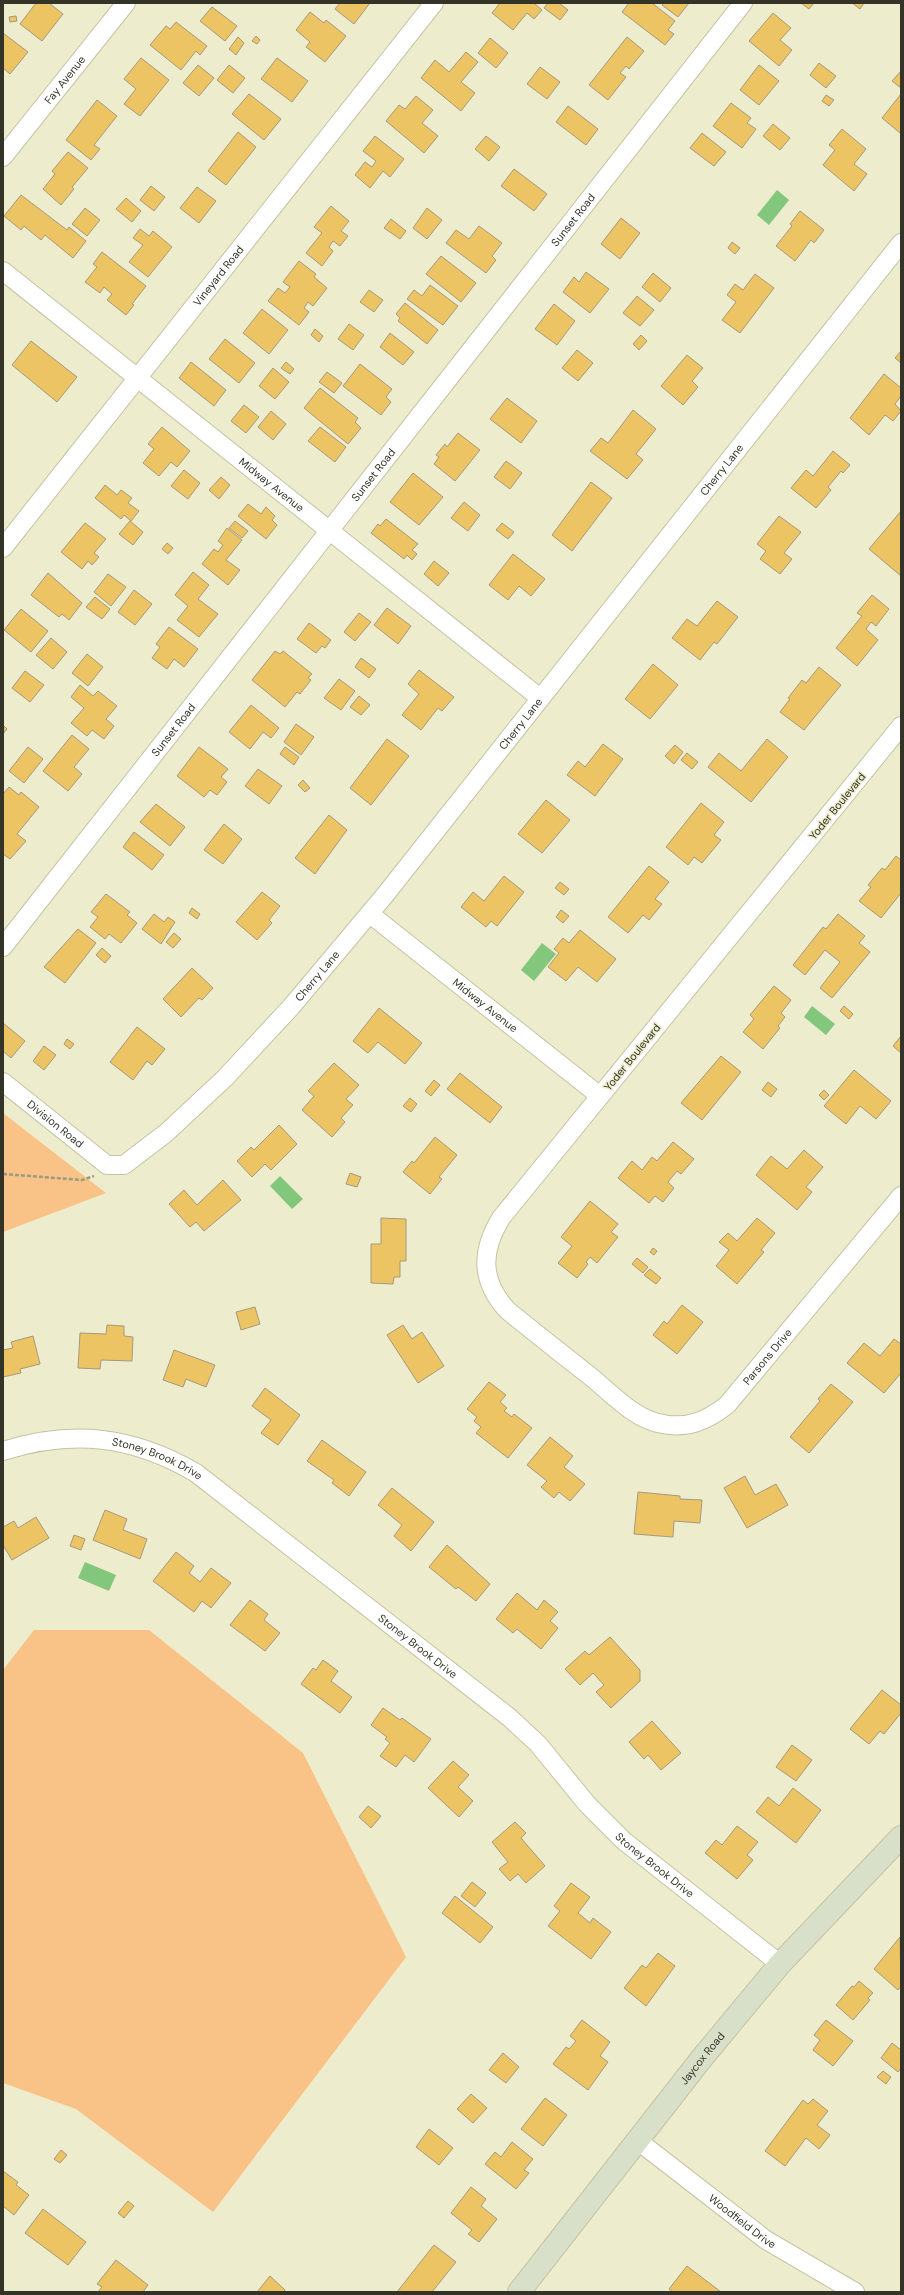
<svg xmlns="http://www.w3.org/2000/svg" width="904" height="2295" font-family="'DM Sans',sans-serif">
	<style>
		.green { fill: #f9c387 }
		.water { fill: #83c77d }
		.building { fill: #ecc463; stroke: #a6997d }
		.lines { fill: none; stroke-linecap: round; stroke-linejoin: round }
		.street-casing { stroke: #c5c3a4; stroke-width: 20 }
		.secondary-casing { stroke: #c5c3a4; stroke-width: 24 }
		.path { stroke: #9b9a83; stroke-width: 2.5; stroke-dasharray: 4 2; stroke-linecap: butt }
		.street { stroke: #fff; stroke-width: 18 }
		.secondary { stroke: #d9e0ca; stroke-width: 22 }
		.labels { text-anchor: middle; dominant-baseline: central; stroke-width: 3; stroke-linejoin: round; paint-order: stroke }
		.street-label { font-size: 11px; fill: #343327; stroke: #edeccc }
	</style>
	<rect width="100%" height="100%" fill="#edeccc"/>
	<!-- green -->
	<path class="green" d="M3,1113l103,80 -103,39z
		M34,1630h115l154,123 103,204 -193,255 -137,-103 -73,-26v-413z"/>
	<!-- water -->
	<path class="water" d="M777,190l12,10 -20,25 -12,-10z
		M542,943l14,11 -22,27 -13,-11z
		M812,1006l23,18 -9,11 -22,-18z
		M280,1176l23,23 -11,10 -22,-23z
		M85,1562l31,13 -7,16 -31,-13z"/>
	<!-- building -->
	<path class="building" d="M36,3h13l14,11 -21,27 -22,-17z
		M340,3h30l-16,21 -19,-15z
		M500,3h34l8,7 -8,9 -7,-6 -14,17 -21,-17z
		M548,3h11l9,7 -8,10 -16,-12z
		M629,3h23l23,18 -7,9 6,4 -9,11 -43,-33z
		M664,3h25l-11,14 -16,-12z
		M801,3h13l-5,6z
		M852,3h12l-4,6z
		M212,7l25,19 -12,15 -25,-20z
		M310,12l14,11 2,-3 20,16 -21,26 -19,-15 4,-5 -14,-12z
		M773,13l18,15 -11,12 12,10 -13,16 -30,-25z
		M16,16l1,5 -7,1 -1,-5z
		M176,22l31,24 -7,9 -4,-4 -15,19 -31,-25 16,-19 4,3z
		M3,33l25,19 -18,22 -7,-6z
		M256,36l4,4 -3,4 -5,-3z
		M238,37l6,6 -8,12 -7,-6z
		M627,37l17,14 -15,18 -3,-3 -6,7 6,4 -18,23 -19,-15z
		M490,38l18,15 -12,15 -18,-15z
		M466,52l12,10 -17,20 14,11 -14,18 -40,-33 14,-18 14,12z
		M141,58l28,22 -29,36 -16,-12 12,-15 -12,-10z
		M277,58l31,23 -16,21 -31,-23z
		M819,63l17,13 -10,12 -16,-13z
		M198,65l16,13 -15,18 -16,-13z
		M229,65l16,13 -12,15 -16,-13z
		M759,65l20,16 -20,24 -19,-15z
		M540,67l20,15 -13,17 -20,-15z
		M901,71v17l-9,-7z
		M249,94l32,25 -17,21 -32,-26z
		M901,94v37l-1,2 -18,-15z
		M826,95l8,5 -5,6 -7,-5z
		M416,96l17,14 -11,13 16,13 -14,17 -38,-32 13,-16 6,4z
		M97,100l20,16 -23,29 6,4 -9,11 -25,-20z
		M731,103l20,15 -4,5 9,6 -14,19 -29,-22z
		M568,106l30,23 -12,16 -30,-23z
		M773,124l17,14 -10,12 -17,-14z
		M842,129l24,20 -12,15 13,10 -13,17 -31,-26 12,-15 -6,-5z
		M238,132l18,15 -30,38 -18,-14z
		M702,133l24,19 -12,14 -24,-18z
		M375,136l29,23 -14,18 -7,-6 -13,17 -15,-13 10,-13 7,5 4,-6 -13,-10z
		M486,136l14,11 -11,14 -14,-12z
		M68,152l20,16 -16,19 2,2 -13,16 -18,-16 12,-15 -3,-3z
		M514,169l33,25 -13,17 -33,-25z
		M151,186l14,11 -11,14 -14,-11z
		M197,187l19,14 -17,22 -19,-15z
		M21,195l46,35 2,-3 17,14 -13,17 -28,-23 -4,5 -17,-14 -3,4 -17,-14z
		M126,198l15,13 -9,11 -16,-13z
		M331,206l18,15 -8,10 7,5 -8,10 -7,-5 -4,6 4,4 -11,15 -16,-13 16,-20 -8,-6z
		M85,208l15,12 -13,16 -15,-12z
		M427,208l15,12 -15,19 -14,-11z
		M800,211l24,19 -10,13 -3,-3 -16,21 -19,-15 16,-20 -2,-2z
		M621,218l19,15 -20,26 -19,-15z
		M391,219l15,12 -6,8 -16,-11z
		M479,226l23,17 -10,13 4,4 -10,13 -40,-30 10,-13 13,9z
		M140,229l9,7 4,-5 19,16 -24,30 -19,-15 14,-17 -10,-7z
		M732,242l8,6 -5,6 -7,-6z
		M102,252l44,34 -14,18 2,1 -8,10 -19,-15 5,-6 -8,-7 -4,6 -15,-11 12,-15 -4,-3z
		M441,256l35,27 -15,19 -35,-28z
		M299,261l17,13 -2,3 13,11 -14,18 -5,-4 -4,6 5,4 -10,13 -31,-24 10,-13 7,5 5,-6 -7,-5z
		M586,272l23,17 -19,24 -27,-21 11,-15 5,5z
		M653,273l18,15 -11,14 -18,-15z
		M755,274l19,14 -34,45 -18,-13 14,-18 -9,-7 8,-11 8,6z
		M430,285l28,21 -15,19 -36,-26 7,-9 8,6z
		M369,290l14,10 -9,12 -14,-10z
		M637,296l17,14 -14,16 -17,-13z
		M405,303l33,27 -11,14 -29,-23 2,-3 -4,-4z
		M554,304l21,17 -18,24 -22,-16z
		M262,309l26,21 -19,24 -26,-21z
		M349,324l15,11 -11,15 -15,-11z
		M315,329l8,7 -4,6 -8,-7z
		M390,333l24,19 -11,13 -23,-18z
		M641,335l6,6 -8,9 -6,-6z
		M225,339l30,24 -16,20 -30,-24z
		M31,341l46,36 -20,25 -45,-37z
		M577,350l16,13 -15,18 -16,-13z
		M901,351v12l-6,-5z
		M687,355l16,13 -11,13 6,6 -15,18 -22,-19z
		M191,362l35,28 -12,16 -35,-28z
		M286,362l8,7 -4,5 -9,-6z
		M360,364l32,25 -6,8 5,5 -10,13 -38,-29z
		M273,368l16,14 -14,17 -16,-13z
		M327,372l15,11 -8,10 -15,-11z
		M884,374l17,14v8l-6,8 6,7 -8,10 -8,-6 -16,20 -19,-17z
		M320,388l38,30 -3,4 6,6 -13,16 -44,-36z
		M507,398l30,23 -16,22 -31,-24z
		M244,405l15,12 -13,16 -15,-12z
		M633,410l23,19 -20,25 7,6 -16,19 -37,-28 11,-13 7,5z
		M271,411l15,13 -13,16 -15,-13z
		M162,427l28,24 -13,16 -6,-5 -12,14 -16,-13 11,-14 -6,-5z
		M320,427l26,20 -11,15 -27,-21z
		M458,433l22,17 -25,31 -21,-17 5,-7 -3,-2 9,-11 2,3z
		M833,451l17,14 -7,8 -2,-2 -13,16 3,3 -15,18 -25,-20 15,-18 7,6z
		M506,461l16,12 -12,16 -16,-12z
		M184,470l16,13 -12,16 -17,-13z
		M413,473l30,24 -24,28 -29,-23z
		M221,477l9,8 -11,14 -10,-9z
		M591,482l21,16 -40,53 -20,-16z
		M105,485l12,10 4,-5 11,8 -4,5 11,8 -8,10 -7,-6 -3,4 -26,-21z
		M464,502l16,13 -12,16 -17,-13z
		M248,504l13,10 5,-7 9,9 -3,4 5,5 -11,14 -28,-23z
		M901,511v65l-32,-27z
		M779,516l22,16 -17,21 8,6 -12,15 -20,-15 6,-8 -9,-7z
		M386,519l32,25 -6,6 5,4 -5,6 -5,-5 -3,4 -33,-26 7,-9 2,2z
		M130,521l13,11 -10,13 -14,-11z
		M235,521l13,10 -6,7 -13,-10z
		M85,523l21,16 -12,14 5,4 -7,8 -4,-4 -6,8 -21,-17z
		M502,523l12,9 -6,7 -12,-9z
		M227,528l15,12 -16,20 14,10 -12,15 -26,-21 12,-15 4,3 5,-7 -5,-4z
		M167,543l6,5 -5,6 -6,-5z
		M513,554l32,25 -14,17 -12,-10 -11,14 -19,-15z
		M434,561l15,12 -11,13 -14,-12z
		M193,572l16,13 -11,14 20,15 -19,23 -22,-17 11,-14 -13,-11z
		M48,573l34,30 -13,17 -7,-6 -3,3 -28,-22z
		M108,574l18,13 -15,19 -17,-14z
		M134,590l18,14 -17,21 -17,-13z
		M872,595l17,14 -13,17 -5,-4 -5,7 12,11 -21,26 -21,-18 26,-32 -5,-3z
		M95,597l15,12 -8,10 -16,-12z
		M717,601l21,16 -21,27 -3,-2 -14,18 -28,-22 15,-19 10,7z
		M387,608l24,18 -13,18 -24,-19z
		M21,609l27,22 -17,21 -27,-22z
		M359,613l12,9 -16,19 -11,-9z
		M309,623l22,17 -6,8 -3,-2 -6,7 -19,-14z
		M169,627l29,22 -14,18 -10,-8 -7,10 -15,-11 8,-11 -4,-3z
		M51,638l16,14 -14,17 -17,-14z
		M275,651l5,3 3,-3 29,23 -4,4 3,2 -11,14 -3,-2 -12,15 -33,-27z
		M87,654l16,13 -15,19 -16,-13z
		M361,658l15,11 -7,9 -14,-11z
		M653,664l25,21 -28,34 -25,-20z
		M819,667l22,18 -37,45 -24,-18 10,-13 -2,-1 14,-18 4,3z
		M419,670l35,27 -12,14 -4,-3 -17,22 -19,-15 17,-21 -11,-10z
		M25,671l19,14 -14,17 -18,-14z
		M339,679l16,12 -14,19 -17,-12z
		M80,685l13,11 5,-5 19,15 -11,13 8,7 -10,13 -12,-9 -5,6 -16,-13 13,-15 -13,-11z
		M359,696l11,9 -9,10 -11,-8z
		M251,705l28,23 -8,10 -8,-6 -13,17 -21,-17z
		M296,724l18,13 -13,18 -17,-13z
		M3,725l4,4 -4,5z
		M72,735l17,14 -15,18 8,7 -14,17 -25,-20z
		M387,739l22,17 -38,49 -21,-17z
		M767,739l21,18 -37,45 -43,-35 11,-14 22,18z
		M603,744l20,15 -28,37 -28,-21 11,-14 7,6z
		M675,745l8,7 -9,12 -9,-8z
		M28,747l15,12 -19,24 -15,-12z
		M199,747l29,22 -7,8 6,5 -10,13 -7,-5 -6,7 -27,-21z
		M285,747l14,10 -5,8 -14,-11z
		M687,753l11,9 -6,7 -11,-9z
		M258,769l24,17 -13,18 -24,-18z
		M303,780l7,8 -5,4 -7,-7z
		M9,787l10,8 2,-3 18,15 -22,27 9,7 -16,18 -7,-5v-60z
		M546,800l24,20 -28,33 -24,-19z
		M701,803l23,19 -10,13 7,5 -19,23 -8,-6 -6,8 -22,-18z
		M156,804l29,23 -15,19 -30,-24z
		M329,815l18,15 -32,44 -20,-16z
		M224,824l18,15 -19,25 -19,-14z
		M134,832l30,23 -12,15 -29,-23z
		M896,856l5,4v33l-20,25 -22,-17 12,-14 -3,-2 14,-17 3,2z
		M649,866l20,16 -14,17 7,5 -13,16 -6,-5 -15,18 -20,-16z
		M504,876l20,16 -27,34 -6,-5 -5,6 -25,-20 12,-15 11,9z
		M560,882l9,7 -5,6 -9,-7z
		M262,892l18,14 -11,14 3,3 -15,17 -21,-18z
		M106,894l24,18 -3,3 10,8 -16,20 -12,-9 -4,5 -15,-12 8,-10 -7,-5z
		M192,908l8,6 -3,5 -8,-6z
		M561,910l8,6 -6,7 -7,-6z
		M154,914l10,8 4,-5 7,5 -14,22 -19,-15z
		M838,914l27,22 -6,7 11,9 -38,46 -12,-10 20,-26 -15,-12 -20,25 -12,-10 30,-38 3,2z
		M78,929l18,14 -31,40 -21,-16z
		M580,930l36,29 -19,23 -19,-15 -12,14 -18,-14 11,-14 -5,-4 9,-11 6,5z
		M174,933l7,6 -8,9 -7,-6z
		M102,948l9,8 -6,7 -9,-8z
		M192,968l21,20 -11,12 -3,-2 -18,19 -18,-18z
		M774,986l17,14 -10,13 4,4 -7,9 2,2 -17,21 -20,-17 11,-13 -4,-4z
		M844,1006l9,8 -4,5 -9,-8z
		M379,1008l43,35 -17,21 -27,-22 -10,11 -15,-12z
		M3,1023l22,18 -14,17 -8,-7z
		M137,1027l28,22 -13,16 -5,-4 -14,19 -23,-18z
		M901,1036v17l-8,-7z
		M67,1039l7,5 -4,5 -6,-5z
		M44,1046l12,9 -12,15 -11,-9z
		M721,1056l20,16 -39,48 -21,-17z
		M334,1063l25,22 -13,14 7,6 -12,13 4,4 -13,15 -30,-27 12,-14 -6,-5z
		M854,1070l37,31 -15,18 -16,-13 -14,18 -22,-18z
		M460,1073l42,34 -12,16 -43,-34z
		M434,1080l6,5 -9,11 -6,-5z
		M768,1082l9,7 -6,8 -9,-7z
		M824,1090l5,5 -5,5 -5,-5z
		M410,1098l7,6 -6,8 -8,-6z
		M279,1125l18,19 -26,26 -6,-6 -13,13 -15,-16 14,-14 3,3z
		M435,1137l22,18 -18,22 3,2 -12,15 -27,-22 9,-11 2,2z
		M673,1142l21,17 -13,15 -4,-3 -9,11 6,6 -11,14 -8,-6 -6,7 -31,-25 14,-17 10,9 10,-13 5,4z
		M804,1150l19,17 -17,20 6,5 -15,18 -41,-35 15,-19 16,13z
		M350,1173l11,4 -4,10 -11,-3z
		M223,1180l18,20 -37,31 -8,-9 -6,5 -21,-23 15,-14 13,15z
		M590,1201l28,23 -7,8 7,5 -21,26 -7,-6 -4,5 2,2 -11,14 -19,-15 14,-17 -11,-9z
		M381,1218l25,1v42h-6v16h-6l-1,7 -22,-1v-39h10z
		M757,1218l18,15 -14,17 3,2 -27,32 -21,-18 13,-16 -10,-8 9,-9 9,8z
		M653,1248l4,3 -3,4 -4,-3z
		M637,1258l11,9 -5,6 -11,-9z
		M650,1269l11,9 -5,6 -12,-9z
		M682,1305l21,17 -26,32 -24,-19 11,-14 3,3z
		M255,1307l5,17 -19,6 -5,-18z
		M107,1325l17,1v10l9,1 -1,24 -31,-1 -1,9 -22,-1 2,-35 26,1z
		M403,1325l9,14 10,-7 22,34 -26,17 -31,-48z
		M33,1336l7,28 -20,5 1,4 -18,4v-27l10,-2 -2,-6z
		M894,1339l7,5v29l-17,20 -37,-30 17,-20 16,13z
		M174,1350l41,15 -9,22 -20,-8 -3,8 -20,-7z
		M489,1382l17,13 -6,7 7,6 -3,3 8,6 2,-3 18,14 -24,30 -32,-25 5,-6 -7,-6 3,-4 -10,-8z
		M831,1384l22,18 -44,51 -19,-16 30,-36 -2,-2z
		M265,1388l35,27 -22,30 -17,-12 10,-13 -19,-14z
		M550,1437l23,19 -9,11 21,17 -15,17 -11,-9 -5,6 -13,-11 6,-6 -20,-16z
		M322,1440l44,32 -17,24 -17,-13 2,-3 -27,-19z
		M745,1476l10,19 21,-11 12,21 -41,23 -23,-40z
		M392,1488l42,34 -23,29 -17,-15 8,-11 -24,-20z
		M638,1492l42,4v3l22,1 -2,23 -26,-2 -1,16 -39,-3z
		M105,1510l22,9 -4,11 24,9 -7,20 -47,-19z
		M36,1517l13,21 -37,22 -9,-15v-18l11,-6 4,7z
		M74,1535l11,4 -4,11 -11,-4z
		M447,1545l43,39 -14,17 -18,-14 -2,2 -27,-22z
		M176,1552l18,14 -5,7 11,9 11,-14 20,15 -20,25 -9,-7 -8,11 -41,-31z
		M517,1593l20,17 7,-10 14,12 -8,9 8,7 -17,21 -24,-20 -4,4 -17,-14z
		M250,1600l18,14 -4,6 16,13 -15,18 -35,-26z
		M610,1637l30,33v11l-29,27 -15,-16 8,-7 -11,-12 -13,12 -15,-16 20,-18 4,4z
		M323,1660l15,11 -7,10 21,16 -12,16 -39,-29 12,-16 3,2z
		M882,1690l19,15v8l-17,21 -4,-3 -11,13 -19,-15z
		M383,1708l17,12 2,-2 29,21 -17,23 -9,-7 -9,12 -16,-11 10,-13 -5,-4 2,-2 -16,-12z
		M652,1721l29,32 -20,17 -13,-15 -4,4 -15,-17z
		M792,1745l20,15 -16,21 -20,-14z
		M453,1761l16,14 -11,12 15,14 -14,16 -31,-29z
		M793,1788l28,22 -25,33 -40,-31 12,-15 11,9z
		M368,1806l13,10 -10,12 -12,-11z
		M515,1822l11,11 -5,5 24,28 -19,17 -8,-9 -8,7 -11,-12 9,-7 -16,-20z
		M737,1826l21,16 -11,13 6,5 -16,19 -32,-26 11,-13 6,5z
		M472,1882l14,11 -11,14 -14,-11z
		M571,1883l19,14 -12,16 12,10 3,-5 18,14 -20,27 -43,-33 12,-15 -6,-5z
		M455,1896l38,31 -13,16 -38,-30z
		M900,1937l1,49 -3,4 -24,-21z
		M658,1953l17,13 -29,40 -22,-18 18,-23 4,3z
		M859,1981l14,12 -5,5 2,2 -17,20 -17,-15 16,-19 2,1z
		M582,2020l28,22 -10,14 8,6 -20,28 -35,-26 13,-17 3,2 7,-8 -6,-5z
		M826,2020l27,21 -20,25 -20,-16 7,-10 -6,-5z
		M892,2043l9,7v18l-3,4 -17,-14z
		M503,2053l16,14 -13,16 -17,-13z
		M883,2071l8,6 -5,7 -9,-7z
		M471,2094l16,14 -14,15 -16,-14z
		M545,2098l22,17 -24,31 -22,-17z
		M813,2099l15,12 -11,14 13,10 -11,14 -13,-11 -21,28 -20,-15 38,-51 5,4z
		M429,2129l24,19 -14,17 -23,-18z
		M512,2142l21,17 -9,11 5,3 -13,16 -31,-25 10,-12 6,5z
		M61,2150l6,5 -7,8 -6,-4z
		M3,2171l15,11 -2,3 13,10 -15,20 -11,-9z
		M471,2187l15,12 -5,7 16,13 -18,23 -11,-8 4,-4 -21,-17z
		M128,2201l6,5 -10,12 -6,-5z
		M43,2209l43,33 -18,23 -43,-32z
		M434,2245l22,17 -24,30h-35z
		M116,2260l32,25 -5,7h-45l4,-5 -5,-3z
		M687,2266l34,26h-48l-4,-3z
		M270,2276l15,14 -1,2h-27z"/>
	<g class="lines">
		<defs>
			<g id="street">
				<path id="s1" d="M3,157l123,-154"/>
				<path id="s2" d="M3,271l537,427"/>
				<path id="s3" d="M3,548l431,-545"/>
				<path id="s4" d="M901,726l-400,492c-20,33 -21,62 6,92 27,22 55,44 83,66 21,17 45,44 73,48 25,5 45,-4 64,-19l174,-209"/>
				<path id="s5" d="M370,914l230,182"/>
				<path id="s6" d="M3,947l740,-944"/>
				<path id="s7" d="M3,1082l104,83h17l42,-32 59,-55 66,-71 94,-112 516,-652"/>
				<path id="s8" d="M3,1451c70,-22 130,-15 193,22l314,245 28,26 49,60 37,37 156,123"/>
				<path id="s9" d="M637,2140l129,100 89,52"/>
			</g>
			<g id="secondary">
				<path id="s10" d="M519,2292l183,-234 78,-94 121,-127"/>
			</g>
		</defs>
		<!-- street casing -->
		<use href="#street" class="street-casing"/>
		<!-- secondary casing -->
		<use href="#secondary" class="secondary-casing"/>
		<!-- path -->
		<path class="path" d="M3,1174l79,6 12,-4"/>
		<!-- street -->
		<use href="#street" class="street"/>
		<!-- secondary -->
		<use href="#secondary" class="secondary"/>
	</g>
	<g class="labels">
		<!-- street labels -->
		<g class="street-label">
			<text stroke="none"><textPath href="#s1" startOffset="99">Fay Avenue</textPath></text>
			<text stroke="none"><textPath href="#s6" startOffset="924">Sunset Road</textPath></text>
			<text stroke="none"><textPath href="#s3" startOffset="347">Vineyard Road</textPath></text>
			<text stroke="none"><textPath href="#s7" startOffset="1069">Cherry Lane</textPath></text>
			<text stroke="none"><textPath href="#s6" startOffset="600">Sunset Road</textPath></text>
			<text stroke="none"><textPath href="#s2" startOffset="343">Midway Avenue</textPath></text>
			<text stroke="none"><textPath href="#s7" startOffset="745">Cherry Lane</textPath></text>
			<text stroke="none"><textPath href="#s6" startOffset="276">Sunset Road</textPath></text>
			<text transform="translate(837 806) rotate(-51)">Yoder Boulevard</text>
			<text stroke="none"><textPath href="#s7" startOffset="421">Cherry Lane</textPath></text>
			<text stroke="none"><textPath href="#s5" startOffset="147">Midway Avenue</textPath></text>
			<text transform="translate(632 1057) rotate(-51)">Yoder Boulevard</text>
			<text stroke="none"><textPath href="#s7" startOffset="67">Division Road</textPath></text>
			<text stroke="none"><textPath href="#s4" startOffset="1061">Parsons Drive</textPath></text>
			<text stroke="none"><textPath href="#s8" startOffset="159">Stoney Brook Drive</textPath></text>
			<text stroke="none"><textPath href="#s8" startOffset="482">Stoney Brook Drive</textPath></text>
			<text stroke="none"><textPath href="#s8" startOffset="806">Stoney Brook Drive</textPath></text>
			<text stroke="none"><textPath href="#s10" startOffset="297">Jaycox Road</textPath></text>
			<text stroke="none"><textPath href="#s9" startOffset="133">Woodfield Drive</textPath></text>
		</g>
	</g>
	<!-- border -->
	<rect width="904" height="2295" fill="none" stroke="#343327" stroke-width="8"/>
</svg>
